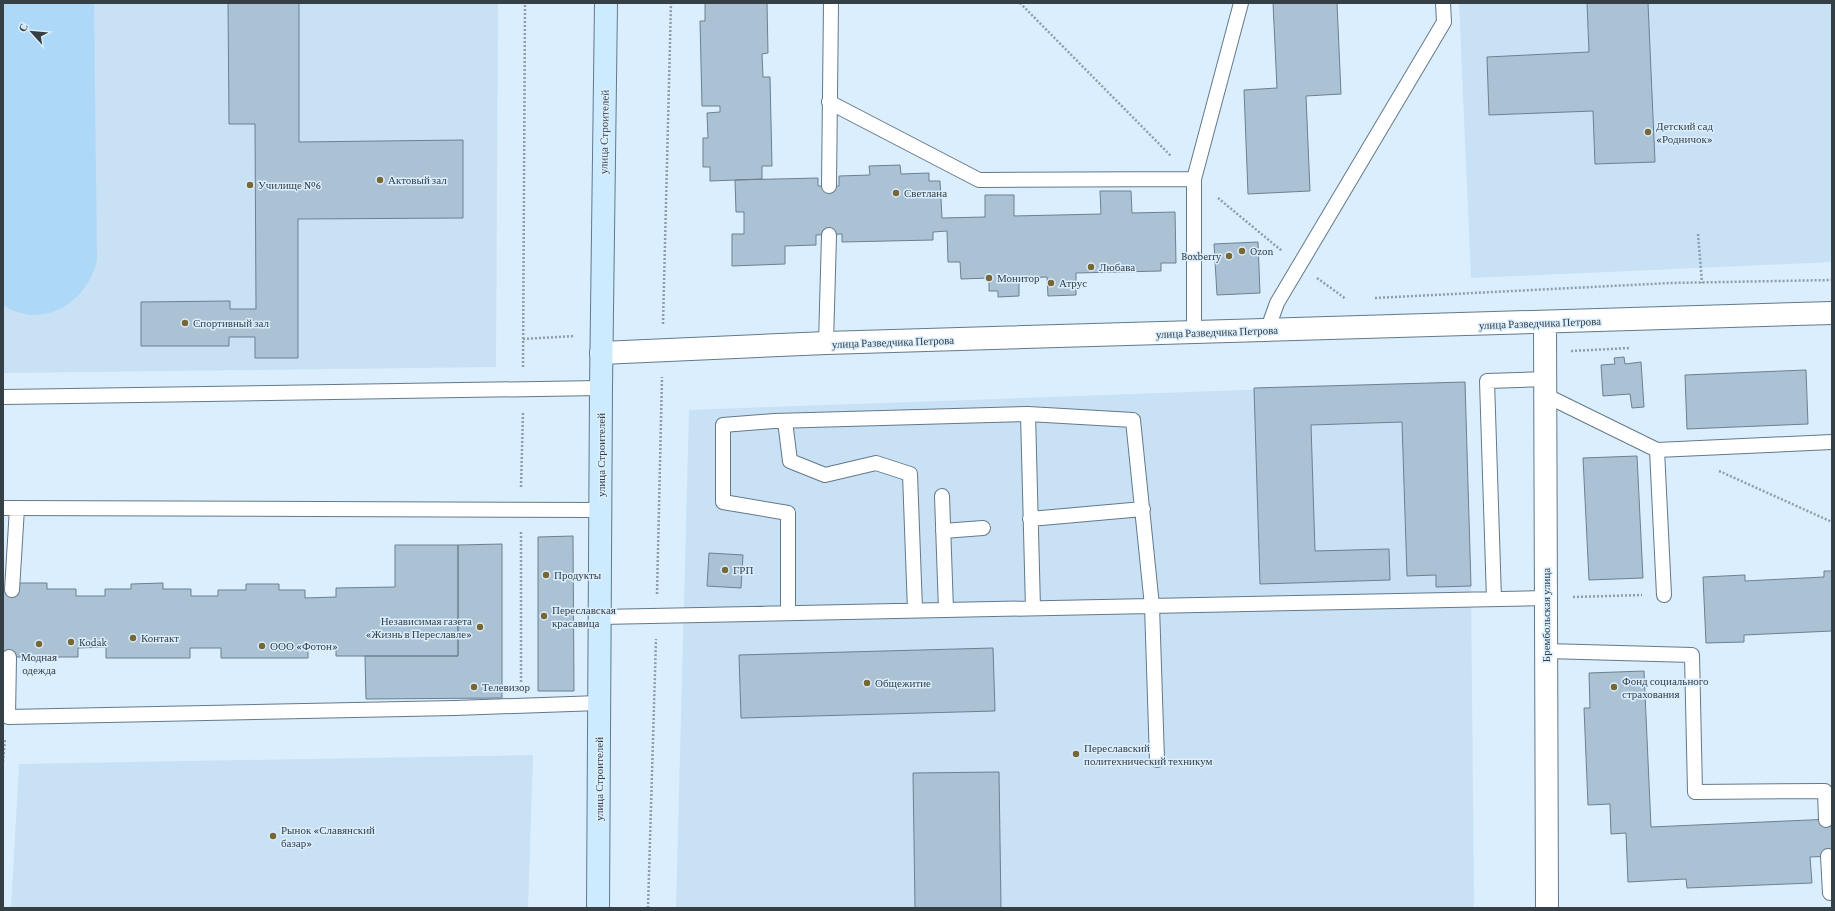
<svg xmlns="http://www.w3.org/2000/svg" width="1835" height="911" font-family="'Crimson Pro',serif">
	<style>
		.built { fill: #c9e1f4 }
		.green { fill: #add8f8 }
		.building { fill: #aac2d4; stroke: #6b8192 }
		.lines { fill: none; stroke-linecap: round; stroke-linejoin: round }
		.lane-casing { stroke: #63798a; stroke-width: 16 }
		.street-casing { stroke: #63798a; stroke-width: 24 }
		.secondary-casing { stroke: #63798a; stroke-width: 24 }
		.path { stroke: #8e9da9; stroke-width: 2.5; stroke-dasharray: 2 2; stroke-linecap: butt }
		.lane { stroke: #fff; stroke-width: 14 }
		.street { stroke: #fff; stroke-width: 22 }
		.secondary { stroke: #cdebff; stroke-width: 22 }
		.poi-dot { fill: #786735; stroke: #daeefd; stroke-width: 1.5 }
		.labels { text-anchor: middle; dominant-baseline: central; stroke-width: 3; stroke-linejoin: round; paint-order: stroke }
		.poi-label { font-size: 11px; fill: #353f46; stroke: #daeefd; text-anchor: start }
		.street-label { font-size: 11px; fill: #353f46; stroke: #daeefd }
	</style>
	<rect width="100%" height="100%" fill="#daeefd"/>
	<!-- built -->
	<path class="built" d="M3,3h495l-2,364 -493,6z
		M1459,3h373v259l-361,16z
		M1465,382l6,204 3,322h-798l13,-498z
		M533,755l-5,153h-517l8,-144z"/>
	<!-- green -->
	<path class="green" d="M3,3h91l3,257c-9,42 -55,71 -94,45z"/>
	<!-- building -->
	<path class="building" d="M228,3h71v139l164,-2v78l-165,1v139h-43v-21h-26v9h-88v-44l89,-1v8h26l-1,-185h-26z
		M705,3h62l1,50 -6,1 1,23h7l2,89h-10v13l-52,2v-14h-7v-29h5l-1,-25 13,-1v-6h-18l-2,-85h5z
		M1273,3h64l4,91 -35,2 4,95 -62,3 -4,-104 33,-2z
		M1587,3h61l7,159 -60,2 -2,-53 -104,4 -2,-58 102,-5z
		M900,165l1,9 28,-1v8h11l2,37 43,-1v-22h29v21l87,-2 -1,-23h31l1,22 43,-1 1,51h-15v8l-85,2v22l-28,1 -1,-19 -28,1v18l-21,1v-6h-9v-13l-28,1 -1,-17h-12l-1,-31 -14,1v8l-91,2v-8l-26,1v10l-31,1v18l-53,2v-32h12v-22h-8l-1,-32 83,-2v8h21v-10l31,-1 -1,-9z
		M1258,242l2,51 -43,2 -3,-51z
		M1624,357l1,7 16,-2 3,45 -12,1 -2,-14 -27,2 -2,-31 14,-1 -1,-6z
		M1806,370l2,54 -121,5 -2,-54z
		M1465,382l6,204 -35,1v-12l-29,1 -5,-154 -91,3 4,126 74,-2 1,31 -130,4 -6,-196z
		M1637,456l6,122 -54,2 -6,-122z
		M573,536l1,155h-36v-154z
		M502,544v154l-136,1 -1,-43h93v-111z
		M395,545h63v111h-122v-9h-28v11h-87v-10h-31v10h-84v-11l-28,1v9h-75v-67h15v-7h29v6h29v7h29v-7h26v-5l32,-1v6h28v7h27v-6h28v-6h33v6h26v8l31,-1v-9l59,-1z
		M709,553l34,2 -2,33 -34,-2z
		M1824,571h8v60l-88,4v7l-38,1 -3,-66 42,-2v6l79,-4z
		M993,648l2,63 -254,7 -2,-63z
		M1644,671l7,156 181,-8v37l-22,1 2,26 -125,5 -1,-9 -58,3 -2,-49 -15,1 -1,-30 -22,1 -4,-97h6l-1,-35z
		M999,772l2,136h-86l-2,-135z"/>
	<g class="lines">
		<defs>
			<path id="lane" d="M829,102l150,78 215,-1
				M829,186l2,-183
				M1267,331l10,-28 167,-281 -1,-19
				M1194,333v-154l47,-176
				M826,343l3,-108
				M1545,395l112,55 175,-8
				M3,397l598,-9
				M1028,414l5,194
				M785,421l5,40 35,14 51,-12 34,11 5,136
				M1657,450l7,145
				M942,496l4,114
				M3,508l597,2
				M1030,519l113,-10
				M943,531l40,-3
				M12,590l5,-82
				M1494,599l-7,-218 58,-2
				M788,613v-100l-65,-11v-77l51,-4 254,-7 105,6 19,186 5,154
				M600,617l946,-19
				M1546,651l146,4 3,137 130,-1 1,29
				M9,657l-1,60 447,-9 144,-5
				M1828,856l2,37h2"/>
			<path id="street" d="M1545,323l2,585
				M601,353l225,-10 1006,-30"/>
			<path id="secondary" d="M598,908l3,-520 5,-385"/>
		</defs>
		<!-- lane casing -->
		<use href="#lane" class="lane-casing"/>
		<!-- street casing -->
		<use href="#street" class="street-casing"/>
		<!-- secondary casing -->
		<use href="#secondary" class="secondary-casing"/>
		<!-- path -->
		<path class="path" d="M1020,3l151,153
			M1218,198l64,53
			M1698,234l4,49
			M1317,278l29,21
			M1375,298l295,-15 162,-3
			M663,324l8,-321
			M523,339l52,-3
			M1571,351l59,-3
			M523,367l2,-364
			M1719,471l113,51
			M521,487l2,-75
			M521,532v151
			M657,594l5,-217
			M1573,597l69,-2
			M3,762l2,-23
			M648,908l8,-269"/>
		<!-- lane -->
		<use href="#lane" class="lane"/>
		<!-- street -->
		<use href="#street" class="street"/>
		<!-- secondary -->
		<use href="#secondary" class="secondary"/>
	</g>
	<!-- markers -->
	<g class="poi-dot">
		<circle cx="1648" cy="132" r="4"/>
		<circle cx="380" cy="180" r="4"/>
		<circle cx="250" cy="185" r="4"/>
		<circle cx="896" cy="193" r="4"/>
		<circle cx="1242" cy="251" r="4"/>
		<circle cx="1229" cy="256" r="4"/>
		<circle cx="1091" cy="267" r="4"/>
		<circle cx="989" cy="278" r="4"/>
		<circle cx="1051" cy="283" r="4"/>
		<circle cx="185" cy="323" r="4"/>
		<circle cx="725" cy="570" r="4"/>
		<circle cx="546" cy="575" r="4"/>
		<circle cx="544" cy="616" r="4"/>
		<circle cx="480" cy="627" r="4"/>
		<circle cx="133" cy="638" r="4"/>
		<circle cx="71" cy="642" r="4"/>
		<circle cx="39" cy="644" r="4"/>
		<circle cx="262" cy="646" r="4"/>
		<circle cx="867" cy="683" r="4"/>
		<circle cx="474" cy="687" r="4"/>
		<circle cx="1614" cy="687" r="4"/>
		<circle cx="1076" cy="754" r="4"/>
		<circle cx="273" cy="836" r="4"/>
	</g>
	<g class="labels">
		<!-- poi labels -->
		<g class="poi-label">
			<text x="1656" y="126">Детский сад<tspan x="1656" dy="13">«Родничок»</tspan></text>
			<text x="388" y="180">Актовый зал</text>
			<text x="258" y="185">Училище №6</text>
			<text x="904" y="193">Светлана</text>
			<text x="1250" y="251">Ozon</text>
			<text x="1221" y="256" text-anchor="end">Boxberry</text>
			<text x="1099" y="267">Любава</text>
			<text x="997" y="278">Монитор</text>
			<text x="1059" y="283">Атрус</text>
			<text x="193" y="323">Спортивный зал</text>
			<text x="733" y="570">ГРП</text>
			<text x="554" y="575">Продукты</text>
			<text x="552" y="610">Переславская<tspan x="552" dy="13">красавица</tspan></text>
			<text x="472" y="621" text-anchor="end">Независимая газета<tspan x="472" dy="13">«Жизнь в Переславле»</tspan></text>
			<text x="141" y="638">Контакт</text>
			<text x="79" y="642">Kodak</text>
			<text x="270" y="646">ООО «Фотон»</text>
			<text x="39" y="657" text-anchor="middle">Модная<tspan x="39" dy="13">одежда</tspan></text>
			<text x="1622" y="681">Фонд социального<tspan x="1622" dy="13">страхования</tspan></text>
			<text x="875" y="683">Общежитие</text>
			<text x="482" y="687">Телевизор</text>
			<text x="1084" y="748">Переславский<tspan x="1084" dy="13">политехнический техникум</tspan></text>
			<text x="281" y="830">Рынок «Славянский<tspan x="281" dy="13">базар»</tspan></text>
		</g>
		<!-- street labels -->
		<g class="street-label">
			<text transform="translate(604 132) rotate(-89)">улица Строителей</text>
			<text transform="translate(1540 323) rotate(-2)">улица Разведчика Петрова</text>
			<text transform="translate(1217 332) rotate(-2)">улица Разведчика Петрова</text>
			<text transform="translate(893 342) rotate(-2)">улица Разведчика Петрова</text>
			<text transform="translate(601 455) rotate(-90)">улица Строителей</text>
			<text transform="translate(1546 615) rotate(-90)">Брембольская улица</text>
			<text transform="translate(599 779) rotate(-90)">улица Строителей</text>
		</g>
	</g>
	<!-- border -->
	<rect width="1835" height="911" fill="none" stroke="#353f46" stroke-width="8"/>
	<!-- north arrow -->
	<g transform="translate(32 32) rotate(297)" stroke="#daeefd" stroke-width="3" paint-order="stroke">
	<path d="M0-3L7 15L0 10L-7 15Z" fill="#353f46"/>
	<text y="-6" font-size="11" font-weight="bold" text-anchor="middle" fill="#353f46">С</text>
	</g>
</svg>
